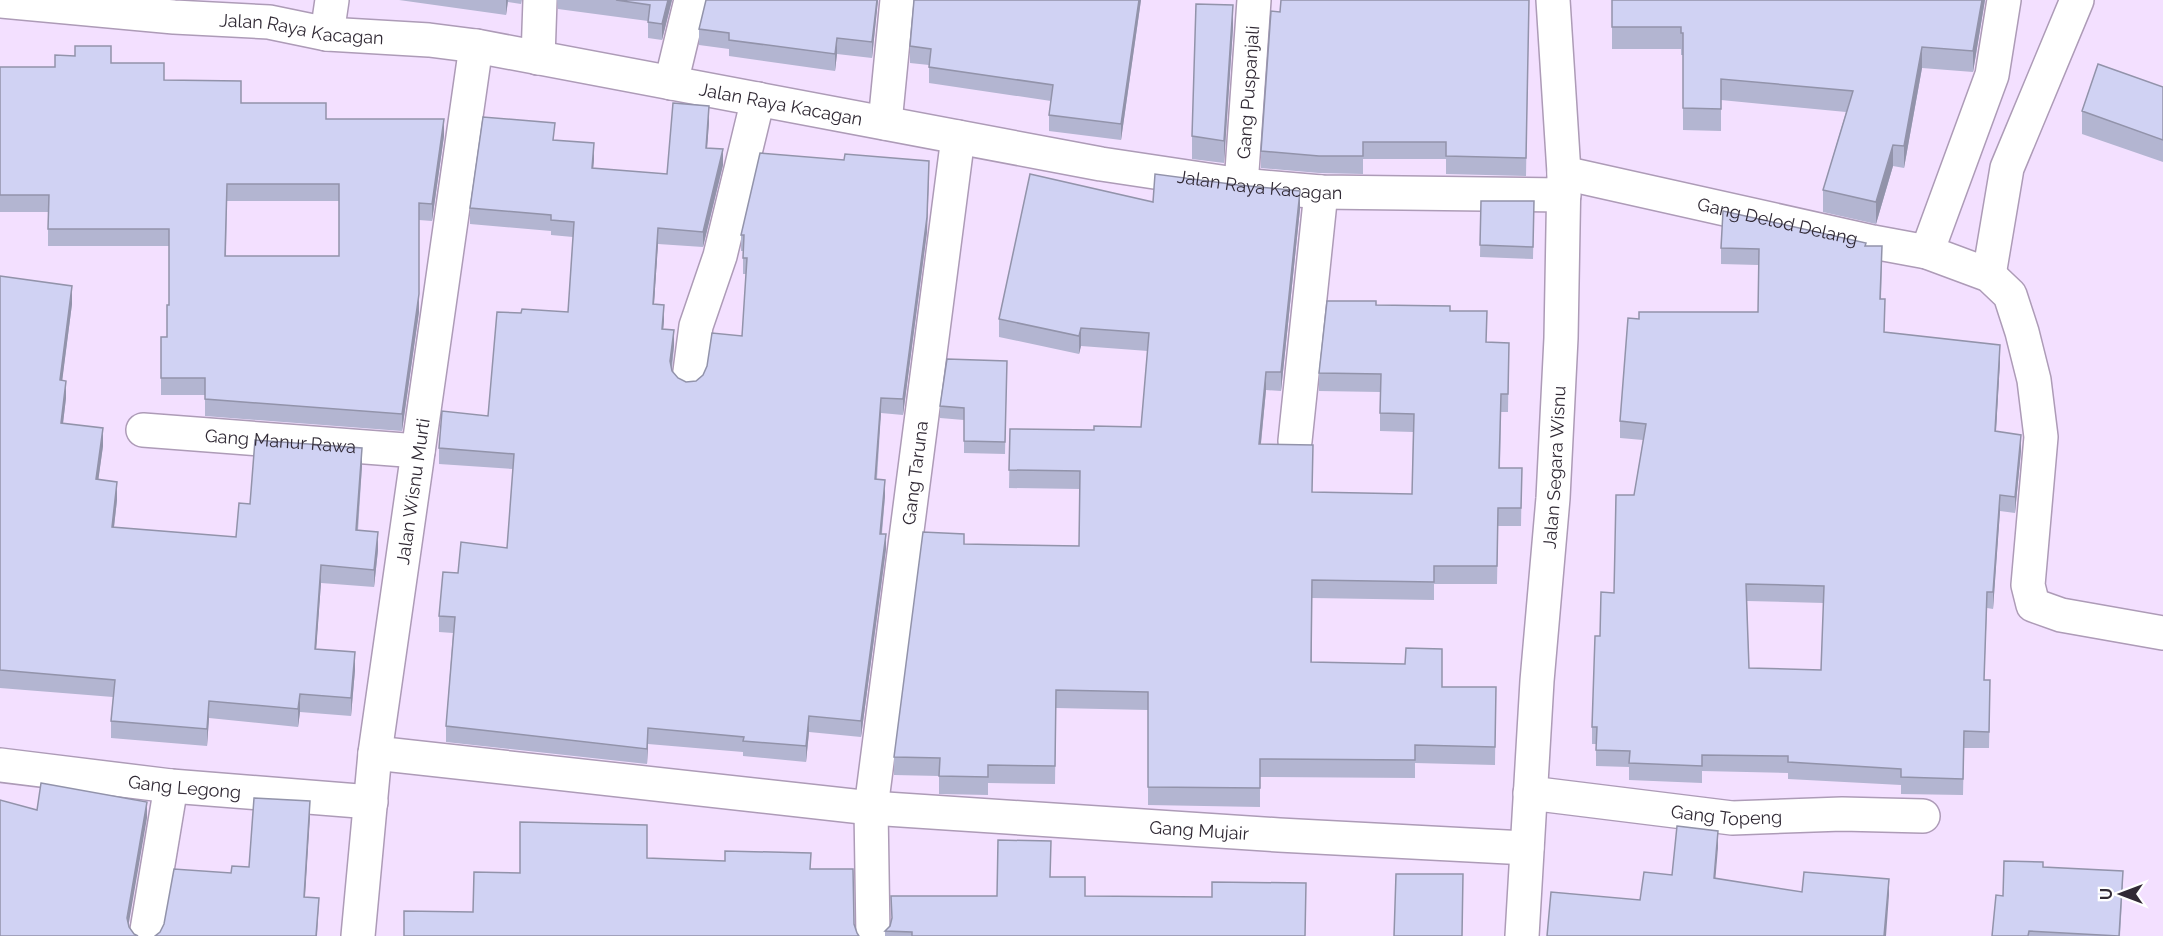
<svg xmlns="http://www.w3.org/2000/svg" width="2163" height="936" font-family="Raleway,sans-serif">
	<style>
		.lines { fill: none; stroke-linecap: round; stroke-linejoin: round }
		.street-casing { stroke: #ad9bb7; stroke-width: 36 }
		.secondary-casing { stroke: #ad9bb7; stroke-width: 36 }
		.street { stroke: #fff; stroke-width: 33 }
		.secondary { stroke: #fff; stroke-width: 33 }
		.wall { fill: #b3b5d1; fill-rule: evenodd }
		.shaded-wall { fill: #9293aa }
		.building { fill: #d0d2f3; stroke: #9293aa; stroke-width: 1.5; fill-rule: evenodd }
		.labels { text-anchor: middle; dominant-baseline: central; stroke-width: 4.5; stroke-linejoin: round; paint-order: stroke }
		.street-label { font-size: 18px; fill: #312a35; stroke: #fff }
	</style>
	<rect width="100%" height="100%" fill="#f3e0ff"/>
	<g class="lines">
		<defs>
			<g id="street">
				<path id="s1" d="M0,1l174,16 95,5 58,12 102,6 47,6 625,118 140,21 80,7 243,3"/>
				<path d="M327,34l5,-34"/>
				<path d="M538,58l2,-58"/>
				<path d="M671,83l20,-83"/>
				<path d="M885,123l12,-123"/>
				<path id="s2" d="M1564,173l309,69 54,10 62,23 21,20 12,37 12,48 7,57 -13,148 5,20 28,10 102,18"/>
				<path id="s3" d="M1241,185l13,-185"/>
				<path d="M1927,252l65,-177 12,-75"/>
				<path d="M1989,275l18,-107 70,-168"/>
				<path d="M689,379l7,-53 24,-70 38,-157"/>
				<path id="s4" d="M143,430l275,21"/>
				<path d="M1295,441l26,-249"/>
				<path id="s5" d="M375,753l496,55 408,27 248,13"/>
				<path id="s6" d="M0,765l171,21 200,16"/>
				<path id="s7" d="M1530,793l202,25 110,-4 81,2"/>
				<path d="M146,936l25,-150"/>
				<path id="s8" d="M358,936l17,-183 101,-707"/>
				<path id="s9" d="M873,936l-2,-128 87,-671"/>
			</g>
			<g id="secondary">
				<path id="s10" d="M1522,936l15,-255 16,-183 8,-160 3,-165 -11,-173"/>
			</g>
		</defs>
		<!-- street casing -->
		<use href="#street" class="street-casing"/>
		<!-- secondary casing -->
		<use href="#secondary" class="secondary-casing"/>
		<!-- street -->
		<use href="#street" class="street"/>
		<!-- secondary -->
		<use href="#secondary" class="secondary"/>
	</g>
	<!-- wall -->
	<path class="wall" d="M399,0h123l-1,4 -13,-2 -2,13z
		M557,0h115l-10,40 -14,-2v-17l-90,-12z
		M878,0l-6,58 -35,-4 -2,17 -106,-15v-7l-30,-4v-16z
		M1141,0l-20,140 -72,-9v-16l2,-14 -122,-18v-18l-19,-2v-17z
		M1529,0l-3,176 -80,-2v-15h-83v15l-44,-1 -58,-5v-17l19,-139z
		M1612,0h373l-12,72 -51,-4 -18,100 -11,-2 -17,58 -53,-12v-22l23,-78 -125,-12v31l-38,-1v-75h-2v-6h-69z
		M1233,28l-9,135 -32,-4v-23z
		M111,63l53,17 77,23 85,16 118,17 -12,85 -13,-1v92l-17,119 -197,-15v-21h-44v-58h6l2,-32v-59h-121v-34h-48v-145h55zM227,201h112v55h-113z
		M2163,87v75l-81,-28v-23z
		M709,122l-2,26 16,17 -20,82 -45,-3 -4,60 10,16 -1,9 11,17 -2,25 6,7 8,4 10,-1 7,-6 39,-39 4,-62h-3v-23h-2v-16l188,-58 -2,55 -24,183 -22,-2 -4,66 8,17 -3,38 4,15 -25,188 -52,-5 -3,30 -63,-6v-4l-95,-8 -1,20 -201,-22v-16l7,-93 -14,-1v-16l19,-43 49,-25 6,-79 -74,-5v-16l49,-32 33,-103 47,-1 5,-75 -22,-2v-4l-81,-7v-16l84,-68 40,19 -1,9 74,6z
		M1481,201h53l-1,58 -53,-2z
		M1153,202l147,7 -19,182 -15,-1 -5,54 52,48 99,2 1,-62 -33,-1v-39l-61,-1v-18l57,-68 74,6 37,31 22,1 -1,69h-7l-1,56h22l-1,58h-23l-1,58h-63v16l-122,-2v64l130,25h54l-1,78 -80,-2v15l-155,-1v30l-112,-2v-95l-92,-2 -1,76 -67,-1v12l-49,-1v-18l-45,-1v-18l70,-213 115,2 1,-57 -71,-1 1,-59 84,1 47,-3 7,-76 -67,-5 -2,8 -80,-17v-18z
		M1866,246l16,17 -1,36 4,17 -1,16 116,29 -4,70 25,20 -6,62 -15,-2 -7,98 -6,-1 -3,72 6,16 -1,52h-25l-1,47 -62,-1v-9l-113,-6v-6l-86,-2v12l-73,-3v-13l-33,-1v-22h-4v-17l8,-91 14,-43 20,-98 9,-55 -23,-2v-17l19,-102 119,-7v-47l-37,-1v-16zM1747,601l77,2 -3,67 -72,-2z
		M0,276l72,28 -10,76 4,18 -3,25 40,23 -5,34 19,20 -3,27 122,10 14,-33 112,-38 -4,65 20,19 -4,37 -53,-4 -5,66 39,21 -4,46 -51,-4 -2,15 -89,-9 -2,28 -96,-8v-17l2,-24 -113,-9z
		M1007,361l-2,93 -41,-1v-33l-24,-2v-12z
		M2043,867l80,16 -3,53h-128l11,-40z
		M1050,877l35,19 221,40h-421v-5l5,-5 1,-7 106,-23z"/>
	<!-- shaded-wall -->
	<path class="shaded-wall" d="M506,0h2l-2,15z
		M668,0h4l-10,40v-16z
		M877,0h1l-6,58v-16z
		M1139,0h2l-20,140v-16z
		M1982,0h3l-12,72v-21z
		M1233,5v23l-9,135v-22z
		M837,38v16l-2,17v-17z
		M1922,47v21l-18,100v-22z
		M709,106v16l-3,41v-15z
		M444,119v17l-12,85v-17z
		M594,143v16l-2,25v-16z
		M1893,145v21l-17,58v-22z
		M723,149v16l-20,82v-15z
		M929,161l-2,71 -24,183v-16z
		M1300,191v18l-19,182v-19z
		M658,228v16l-5,75v-15z
		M72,286v18l-12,94v-18z
		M419,294v18l-17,119v-17z
		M664,305v15l-2,25v-16z
		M1081,328v18l-2,8v-18z
		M674,330v16l-4,31v-16z
		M2000,345v16l-5,87v-17z
		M1266,372v18l-7,72v-18z
		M66,381v17l-5,42v-17z
		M881,398v15l-6,82v-16z
		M103,428v18l-7,51v-18z
		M2021,435v16l-6,62v-16z
		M362,448v18l-6,82v-18z
		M885,480v16l-5,53v-15z
		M117,482v18l-5,44v-17z
		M2000,495v16l-7,98v-17z
		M378,532v18l-4,37v-17z
		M886,534v15l-25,188v-16z
		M321,565v18l-6,83v-17z
		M355,652v18l-4,46v-18z
		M300,694v18l-2,15v-18z
		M209,701v17l-2,28v-17z
		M809,716v16l-3,30v-16z
		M648,728v16l-1,20v-15z
		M310,801v16l-6,96v-16z
		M147,802v16l-20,116v-16z
		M1718,831v17l-4,47v-17z
		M1889,879v16l-3,41h-2z
		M319,898l-2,38h-1z"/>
	<!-- building -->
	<path class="building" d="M616,0h52l-6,24 -14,-2 2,-17z
		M706,0h171l-5,42 -35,-4 -2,16 -106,-14v-7l-30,-4z
		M914,0h225l-18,124 -72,-9 4,-30 -124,-18 2,-18 -21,-3z
		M1281,0h248l-3,158 -80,-2v-14h-83v14h-44l-58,-5 10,-140 9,1z
		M1612,0h370l-9,51 -51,-4 -18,99 -11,-1 -17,57 -53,-12 30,-99 -132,-12v30l-38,-1v-75h-2v-6h-69z
		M1196,4l37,1 -9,136 -32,-5z
		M75,46h36v17h53v17l77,1v22h85v16h118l-12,85 -13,-1v91l-17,120 -197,-15v-21h-44v-41h6v-32h2v-76h-121l1,-34h-49v-128h55v-12l20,1zM227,184h112v72h-114z
		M2098,64l65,23v53l-81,-29z
		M673,103l36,3 -3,42 17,1 -20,83 -45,-4 -5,76 11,1 -2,24 12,1 -4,31 2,10 6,7 8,4 10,-1 7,-6 4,-9 5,-33 30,3 5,-78h-4l1,-23h-3l19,-82 84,7 1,-6 84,7 -2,56 -24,182 -22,-1 -6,81 10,1 -5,54h6l-25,187 -52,-5 -3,30 -63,-5 1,-4 -96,-9 -1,21 -201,-23 9,-109 -16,-1 4,-44 15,1 3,-31 46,6 7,-94 -75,-6 3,-37 46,5 9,-104 24,1 1,-4 46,3 6,-90 -23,-2v-5l-81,-7 13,-91 72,6 -2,17 41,3 -2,25 75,6z
		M1030,174l123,28 2,-28 83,11 62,6 -19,181h-15l-7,72 54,1 -1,47 100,2 2,-80 -34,-1 1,-39 -62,-1 8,-72h49v4l74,1v5h37l-1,31 23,1 -1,51h-7l-2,74h23l-1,40h-23l-1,58h-63v16l-122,-2 -1,82 94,2 1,-16 36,1v38h54l-1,60 -80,-2v15l-155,-1v29l-112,-1v-95l-92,-2 -1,76 -67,-1v12l-49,-1 1,-18 -46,-1 29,-225 41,2v10l115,2 1,-75 -71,-1 1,-41 84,1v-4l47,1 8,-94 -68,-5 -2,8 -80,-17z
		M1481,201h53l-1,46 -53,-2z
		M1723,211l143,32 -1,3h17l-2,53h5l-1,33 116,13 -5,86 26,4 -6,62 -15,-2 -7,97h-6l-3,88h6l-1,52 -25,-1 -1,48 -62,-2v-8l-113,-7v-6l-86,-1v11l-73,-3 1,-12 -34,-1 1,-23h-5l3,-91h5l1,-44 13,1 2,-98h18l12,-71 -26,-3 8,-103 11,1v-7h119l1,-63 -38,-1zM1746,584l78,2 -3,84 -72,-2z
		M0,276l72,10 -12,94 6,1 -5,42 42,5 -7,51 21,3 -5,45 124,10 3,-34 11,1 5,-64 107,8 -6,82 22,2 -4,38 -53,-5 -6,84 40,3 -4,46 -51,-4 -2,15 -89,-8 -2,28 -96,-8 4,-41 -115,-10z
		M947,359l60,2 -2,81 -41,-1v-33l-24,-2z
		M41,783l106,19 -20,116 2,9 5,7 4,2h-138v-136l37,10z
		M254,798l56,3 -6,96 15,1 -3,38h-161l5,-4 4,-8 10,-55 57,4 1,-7 17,1z
		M520,822l127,3v33l78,3v-10l86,2 -1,16h43l1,55 3,9 2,3h-455v-25l69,1 1,-40 46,1z
		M1677,826l41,5 -4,47 88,14 2,-20 85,7 -5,57h-337l4,-44 89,8 4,-28 28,3z
		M998,840l53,1 -1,36h35v19l127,1v-15l94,1 -1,53h-393v-4l-27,-1 5,-5 2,-8 -1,-22h106z
		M2004,861l39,1v5l80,4 -4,65 -90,-5 -1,5h-36l4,-41 7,1z
		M1396,874h67l-1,62h-68z"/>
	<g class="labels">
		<!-- street labels -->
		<g class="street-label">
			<text stroke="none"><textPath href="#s1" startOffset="303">Jalan Raya Kacagan</textPath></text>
			<text stroke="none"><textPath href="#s3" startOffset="93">Gang Puspanjali</textPath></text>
			<text stroke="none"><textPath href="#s1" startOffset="789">Jalan Raya Kacagan</textPath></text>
			<text stroke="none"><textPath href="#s1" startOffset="1275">Jalan Raya Kacagan</textPath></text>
			<text stroke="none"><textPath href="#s2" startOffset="219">Gang Delod Delang</textPath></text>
			<text stroke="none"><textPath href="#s4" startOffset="138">Gang Manur Rawa</textPath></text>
			<text stroke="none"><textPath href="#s10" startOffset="470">Jalan Segara Wisnu</textPath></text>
			<text stroke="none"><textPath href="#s9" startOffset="466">Gang Taruna</textPath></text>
			<text stroke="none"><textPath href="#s8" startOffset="448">Jalan Wisnu Murti</textPath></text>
			<text stroke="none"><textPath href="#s6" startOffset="186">Gang Legong</textPath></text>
			<text stroke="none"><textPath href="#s7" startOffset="198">Gang Topeng</textPath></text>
			<text stroke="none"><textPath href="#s5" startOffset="828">Gang Mujair</textPath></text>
		</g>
	</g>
	<!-- north arrow -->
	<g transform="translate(2121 894) rotate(270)" stroke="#ffffff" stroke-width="4.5" paint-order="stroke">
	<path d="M0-4.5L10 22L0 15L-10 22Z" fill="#312a35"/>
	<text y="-9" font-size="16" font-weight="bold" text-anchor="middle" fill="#312a35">U</text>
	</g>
</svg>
